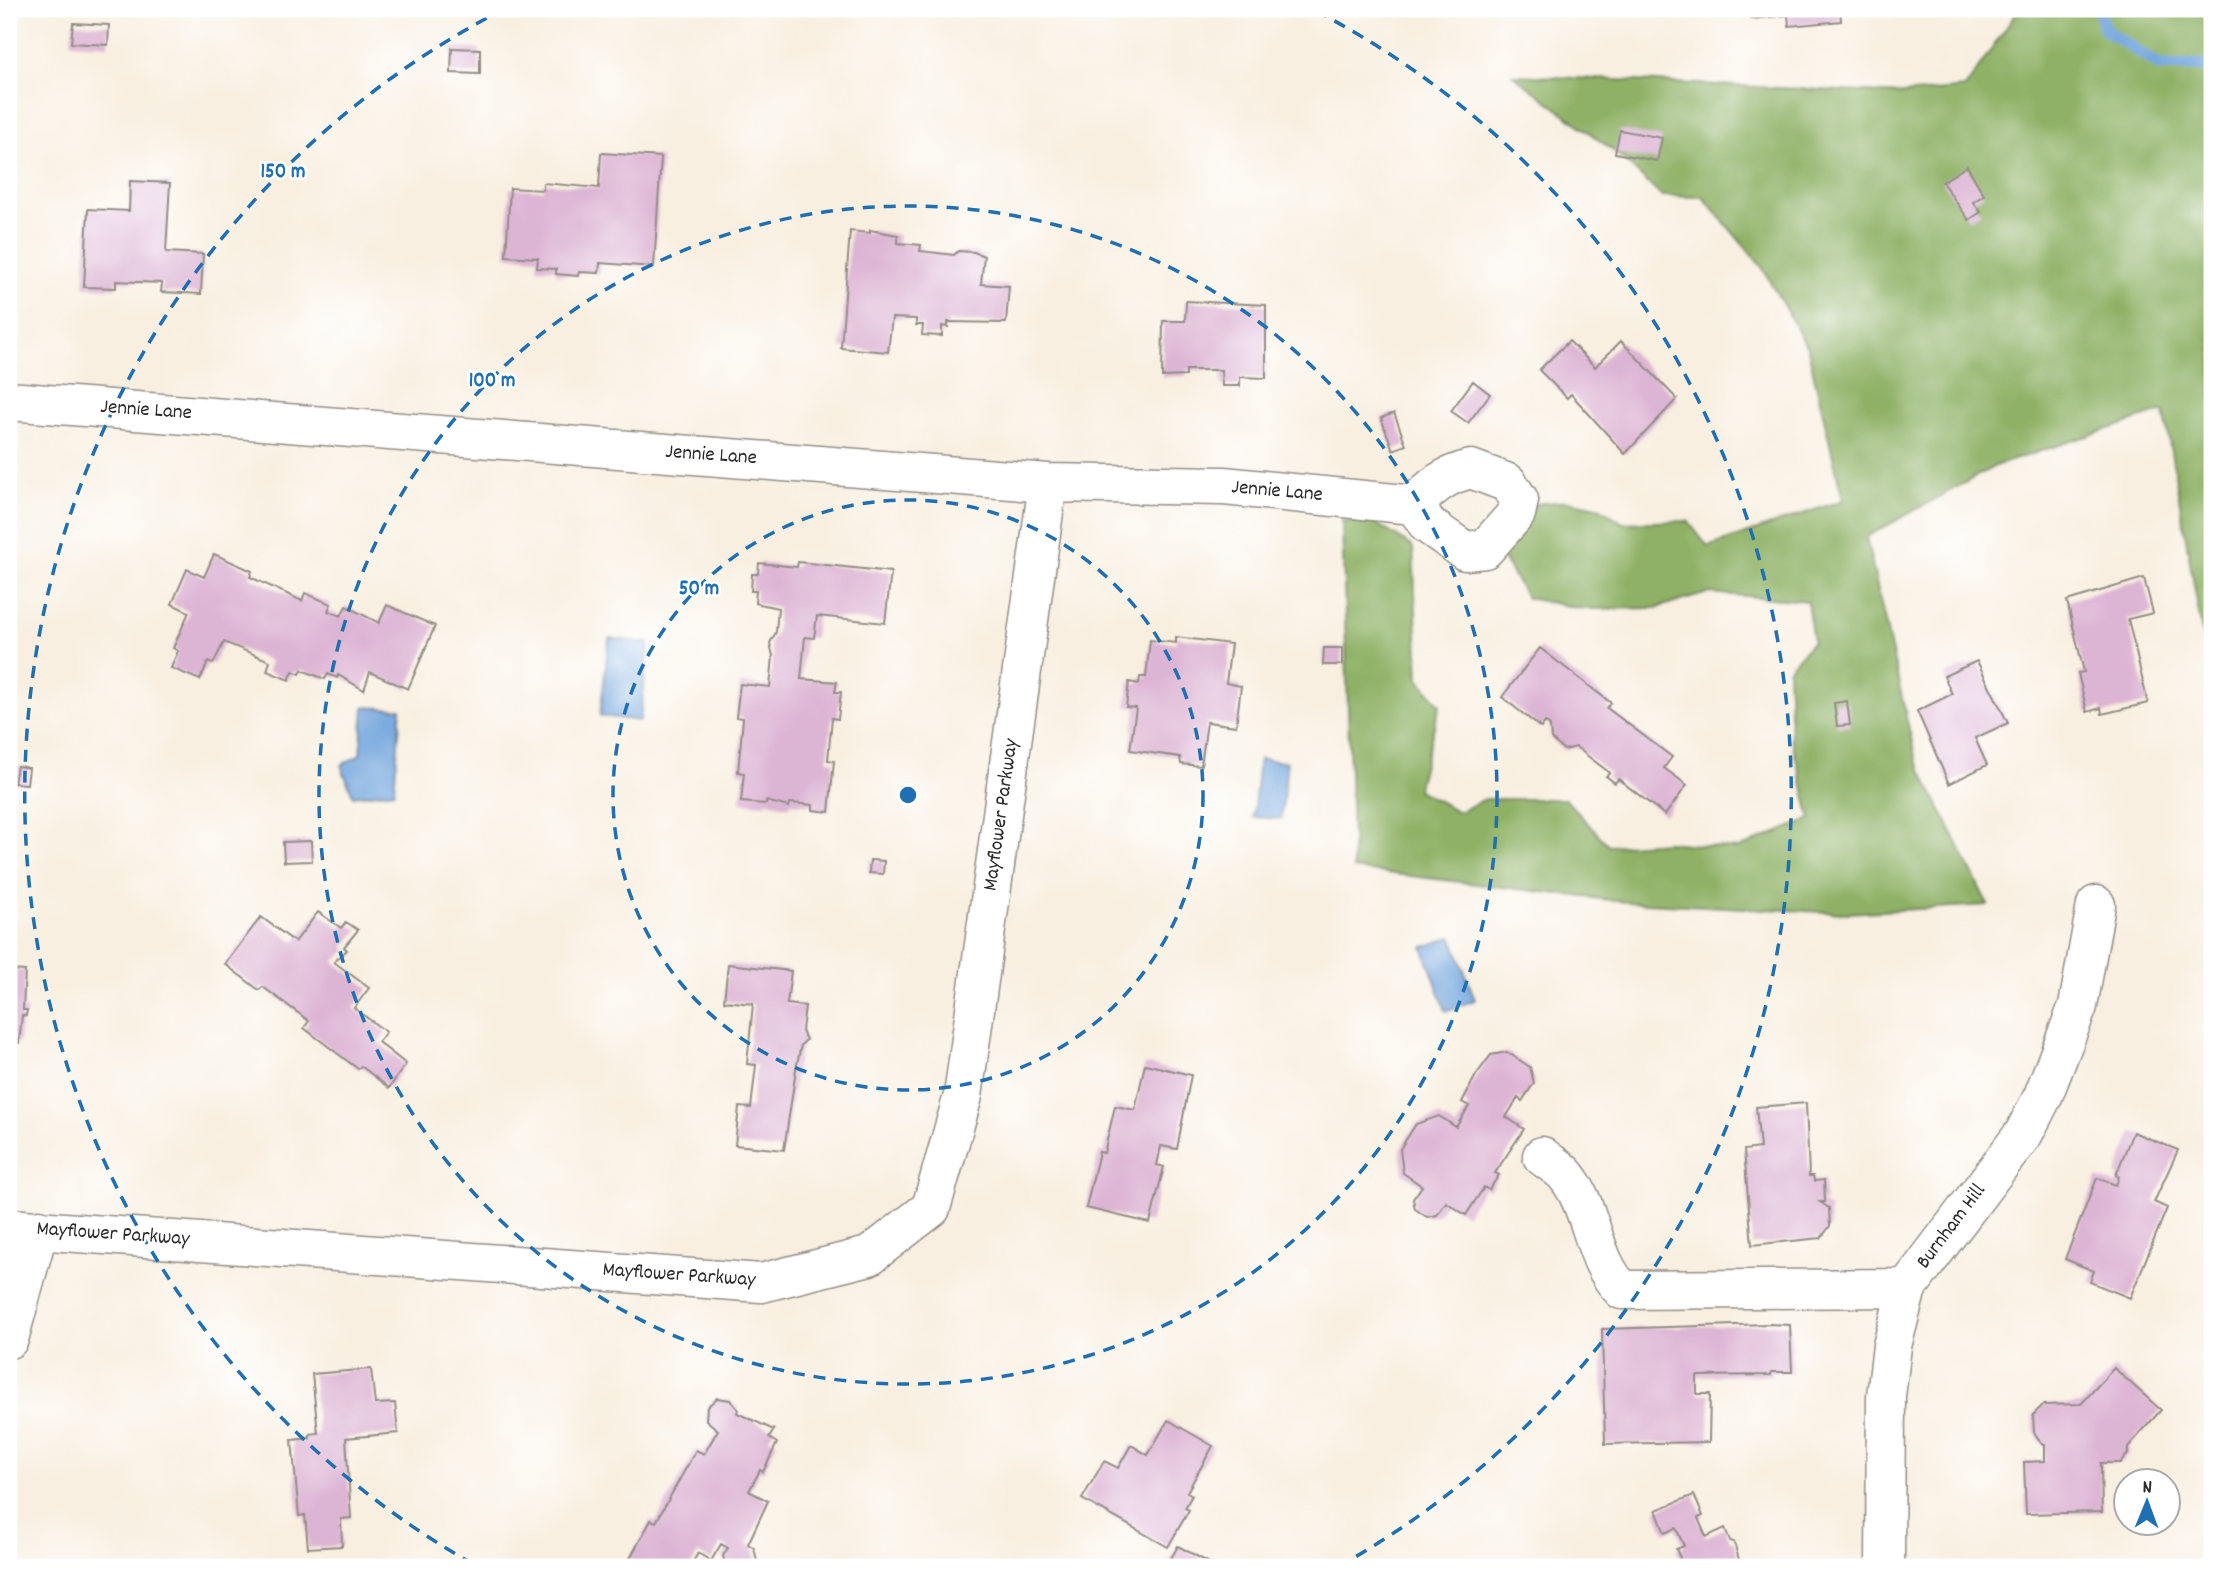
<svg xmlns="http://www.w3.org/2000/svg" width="2221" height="1576" font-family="Dekko,sans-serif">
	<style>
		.forest { fill: #8eb165; stroke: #5c6e48; stroke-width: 2 }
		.water { fill: #6ea3db; stroke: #4c6783; stroke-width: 2 }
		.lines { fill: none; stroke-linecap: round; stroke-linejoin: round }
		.stream { stroke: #6ea3db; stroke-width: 12 }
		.building { fill: #ddb5d4 }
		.minor-casing { stroke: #928d86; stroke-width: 41 }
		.minor { stroke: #fff; stroke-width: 38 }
		.ring { fill: none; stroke: #1f6fb2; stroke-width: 3.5; stroke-dasharray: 12 9 }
		.labels { text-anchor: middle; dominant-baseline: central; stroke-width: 5; stroke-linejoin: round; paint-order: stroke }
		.street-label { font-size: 21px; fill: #2b2b2b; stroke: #fff }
		.centre { fill: #1f6fb2; stroke: #fff; stroke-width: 3.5 }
		.ring-label { font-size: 21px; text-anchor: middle; font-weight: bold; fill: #1f6fb2; stroke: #fff; stroke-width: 5; stroke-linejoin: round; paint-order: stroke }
	</style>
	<rect width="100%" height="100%" fill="#fff"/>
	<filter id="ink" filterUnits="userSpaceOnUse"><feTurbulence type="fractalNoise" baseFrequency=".0143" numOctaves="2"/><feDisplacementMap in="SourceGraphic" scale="14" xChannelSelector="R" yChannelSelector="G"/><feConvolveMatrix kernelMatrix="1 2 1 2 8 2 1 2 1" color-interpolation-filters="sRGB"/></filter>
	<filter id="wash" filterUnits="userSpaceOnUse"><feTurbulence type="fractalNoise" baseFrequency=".00686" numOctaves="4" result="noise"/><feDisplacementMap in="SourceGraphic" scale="28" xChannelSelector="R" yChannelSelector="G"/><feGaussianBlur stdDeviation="1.57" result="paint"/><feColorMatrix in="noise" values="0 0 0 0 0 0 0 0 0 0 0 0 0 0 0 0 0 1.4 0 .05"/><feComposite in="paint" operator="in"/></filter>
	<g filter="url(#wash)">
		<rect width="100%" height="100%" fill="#f8efe0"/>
		<!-- forest -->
		<path class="forest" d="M2019,9h193v631l-8,3 -40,-232 -169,55 -129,71 50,223 72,145 -142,8 -220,-11 -273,-33 -11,-348 35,3 36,23 6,132 21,26 -23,85 42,22 26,-13h80l44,47 59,-4 69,7 74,-30 -20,-81 -3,-69 25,-28 -6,-40 -99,-8 -52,15 -73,1 -56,-11 -31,-51 38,-43 33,-3 32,6 24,16 65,-2 20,26 135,-47 -35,-151 -46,-82 -59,-70 -42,-1 -41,-40 -107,-81 391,19 61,-6z"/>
		<!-- water -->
		<path class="water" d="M609,638l40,5 -9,78 -40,-5z
			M364,707l37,2 -7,82 -41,5 -12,-31 19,-10z
			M1259,759l28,3 -6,57 -28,-2z
			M1452,937l23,63 -29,11 -23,-64z"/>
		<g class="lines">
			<!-- stream -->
			<path class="stream" d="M2099,9l6,21 55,36h52"/>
		</g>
		<g id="blocks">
			<!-- building -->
			<path class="building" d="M1752,9h88l1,12 -52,5 -1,-11 -36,4z
				M73,23l36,2 -1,20 -37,-2z
				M452,48l28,1v25l-29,-1z
				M1620,130l42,8 -5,23 -42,-8z
				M601,153l60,4 -7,110 -54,-4 -1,10 -20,-1 -1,4 -22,-2v-5l-19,-1 1,-10 -32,-2 4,-68 33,2v-7l56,5z
				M1967,166l17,29 -11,7 8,10 -12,8 -27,-38z
				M130,181l40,2 -4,69 37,2 -2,40 -40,-2 1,-9 -46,-2v7l-32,-1 4,-78 41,2z
				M870,230l28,5v8l23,2 -1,6 34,4 4,-4 16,1 10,4 -3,28 28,2 -3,37 -58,-1v5l-6,-1v10l-20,-1 1,-10h-7v-6l-24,-1 -4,34 -47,-4 9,-117 20,2z
				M1186,301l80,4v73l-26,-1v9h-18l-1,-16h-35v6l-24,1 1,-56h22z
				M1569,341l26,26 26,-26 56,58 -52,55 -54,-60 -4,4 -28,-28z
				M1473,381l17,13 -22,29 -17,-12z
				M1394,413l12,32 -13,5 -12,-32z
				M214,554l38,17 -2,6 52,24 3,-8 26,11 -3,7 13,5 5,-10 33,17 8,-18 48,21 -27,63 -38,-17 -6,18 -26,-15 -1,3 -9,-4 -3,5 -23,-9 -2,4 -7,-3 -4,9 -22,-9 3,-10 -46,-19 -11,22 -5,-2 -8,18 -29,-12 7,-17 -5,-3 16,-36 -17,-8 15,-35 17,8z
				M798,562l93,10 -6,51 -68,-7 -3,22 -9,-1 -4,42 36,3 -2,10h6l-3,27 -6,-1 -4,42 6,1 -5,51 -16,-2v-5l-23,-2 -1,4 -23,-6v3l-25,-2 3,-29 -6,-1 5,-54 -7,-1 4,-33 30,3 3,-31 -3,-13 6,-11 2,-24 -23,-5 1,-12h-5l1,-17h6l1,-11 38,4z
				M2144,578l9,35 -25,6 20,84 -46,11 -1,-6 -14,4 -9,-39 6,-1 -17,-71z
				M1176,637l55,7 -5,39 15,3 -5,40 -29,-4 -6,44 -20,-2 -1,-7 -50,-7 6,-42 -10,-1 3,-25 10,2 1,-7h6l4,-37 26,3z
				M1324,648h18v17h-19z
				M1540,648l71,55 -4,5 65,49 -8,11 23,17 -22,30 -47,-36 -3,4 -9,-7 4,-3 -34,-26 -12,3 -13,-11 -1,-13 -5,-4 -4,6 -39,-31z
				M1977,661l31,62 -33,15 12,27 -38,19 -32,-73 35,-17 -8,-18z
				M1847,701l3,24 -13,1 -3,-23z
				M17,766l12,2 -2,16 -13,-1z
				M311,841l1,20 -28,1 -1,-20z
				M870,860l14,1 -1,13 -14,-1z
				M318,912l23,16 5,-6 12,8 -14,17 3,3 -13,12 35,26 -15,20 32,24 -8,10 28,22 -17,24 -28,-22 -3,3 -54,-41 5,-7 -46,-34 -4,3 -34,-26 36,-47 34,25z
				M728,964l63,7 -4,33 18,2 -3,25 4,9 -5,5 -5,24 -12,81 -49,-5 4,-38 12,1 5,-43 -9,-1 6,-60 -29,-3z
				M9,970l16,1 -2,39h4l-1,6 -4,-1 -3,28 -10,-1z
				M1507,1052l23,15 4,16 -12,18 -4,-3 -12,19 18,12 -29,44 4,2 -10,15 -5,-3 -18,28 -20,-13 -9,13 -10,2 -12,-8 -2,-10 9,-13 -19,-13 -3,-24 16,-25 23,-8 17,11 13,-21 -7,-4 14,-27 15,-20z
				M1145,1064l46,11 -14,74 -16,-3 -4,19 7,2 -14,56 -64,-15 13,-56 5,1 11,-47 20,4z
				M1806,1103l3,73h4l1,5 10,-1 1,22h-5l9,6 1,18 -9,12 -69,7 -8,-95 16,-2 -4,-41z
				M2133,1132l45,18 -24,52 13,6 -37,90 -40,-16 4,-11 -29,-12 32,-81 19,7 3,-8 -3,-2z
				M1769,1324l21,1 2,47h-21v3l-74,1v18h13l-1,48 -104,2 -3,-115z
				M2114,1368l47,42 -33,37v7l-8,9h-19l1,49 -76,2 -2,-52 21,-1v-17h-3l-8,-12 -1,-17 10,-10 38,-1z
				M371,1369l4,35 20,-1 3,30 -52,5 5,80 -10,1 1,27 -34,2 -3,-33 -6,1 -7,-76 18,-2v-4l8,-1 -6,-59z
				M717,1398l13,2 8,9 -1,4 37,17 -5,8 8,5 -14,29 -3,-2 -11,21 19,10 -20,43 6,4 3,13 -3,6h-28l-3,-11 5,-8 -7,-4 -10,17 -13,-8 -8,14h-48l-13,-7 22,-40 5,2 40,-72 8,4 14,-24 -12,-10 1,-13z
				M1168,1420l45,26 -26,46 5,3 -7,13 4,2 -21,37 -86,-48 22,-38 14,7 13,-23 17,10z
				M1694,1495l9,21 -5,2 8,19 19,-9 5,13 4,1 7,25h-57l-8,-18 8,-3 -8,-18 -11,5 -9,-23z
				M1178,1546l35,19 -1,2h-46z"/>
		</g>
	</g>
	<g filter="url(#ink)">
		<use href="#blocks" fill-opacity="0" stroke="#928d86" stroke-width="2"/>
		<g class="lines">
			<defs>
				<path id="minor" d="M9,401l1039,82 176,3 190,19
					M1471,469l37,14 11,17 -3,14 -31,35 -20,2 -37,-26 -14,-20c18,-19 31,-30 57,-36z
					M1542,1156c7,6 16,11 22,17 30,34 26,84 58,117l285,-2
					M9,1228l752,55 108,-27 62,-48 32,-112 85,-613
					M9,1339l30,-110
					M1885,1567l1,-171 6,-50 15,-58 117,-155 19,-37 35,-90 18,-101"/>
			</defs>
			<!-- minor casing -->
			<use href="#minor" class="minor-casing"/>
			<!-- minor -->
			<use href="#minor" class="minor"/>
		</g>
	</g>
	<!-- distance rings -->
	<g class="ring">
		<circle cx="908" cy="795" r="295"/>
		<circle cx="908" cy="795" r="589"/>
		<path d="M473 1564A884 884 0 0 1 500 11M1316 11A884 884 0 0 1 1343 1564"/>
	</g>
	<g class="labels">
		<!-- street labels -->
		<g class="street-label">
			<text transform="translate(146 411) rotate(4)">Jennie Lane</text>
			<text transform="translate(711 456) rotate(4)">Jennie Lane</text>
			<text transform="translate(1277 492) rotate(5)">Jennie Lane</text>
			<text transform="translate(1002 815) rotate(-82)">Mayflower Parkway</text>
			<text transform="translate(1952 1227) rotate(-53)">Burnham Hill</text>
			<text transform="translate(113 1235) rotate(4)">Mayflower Parkway</text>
			<text transform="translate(679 1276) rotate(4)">Mayflower Parkway</text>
		</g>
	</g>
	<circle cx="908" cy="795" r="10" class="centre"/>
	<g class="ring-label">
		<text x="283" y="177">150 m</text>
		<text x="492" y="386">100 m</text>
		<text x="699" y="594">50 m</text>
	</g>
	<!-- margin -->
	<rect width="2221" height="1576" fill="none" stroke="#fff" stroke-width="35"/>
	<!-- north arrow -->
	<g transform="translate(2147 1502) rotate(1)"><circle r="33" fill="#ffffff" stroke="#aaaaaa" stroke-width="2"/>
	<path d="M0-5L12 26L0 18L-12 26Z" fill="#1f6fb2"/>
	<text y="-10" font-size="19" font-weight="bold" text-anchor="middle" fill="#2b2b2b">N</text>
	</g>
</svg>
